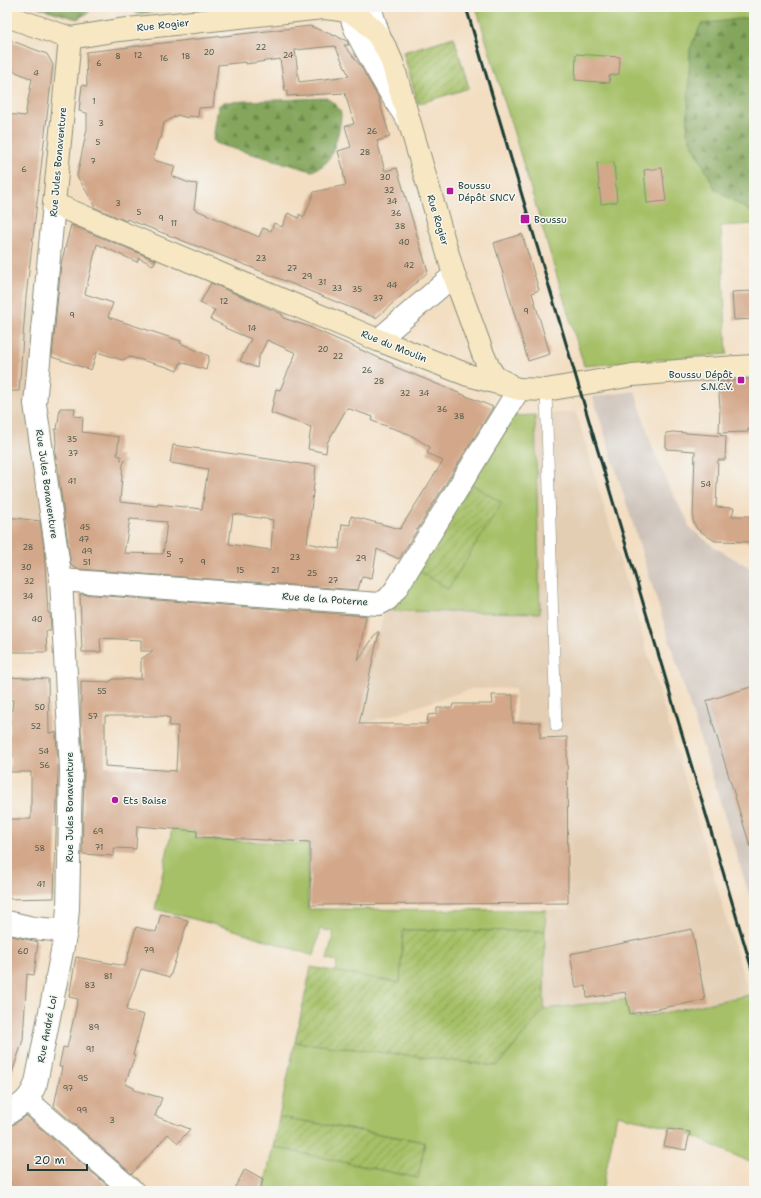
<svg xmlns="http://www.w3.org/2000/svg" width="761" height="1198" font-family="'Shantell Sans',sans-serif">
	<style>
		.built { fill: #e3cdb3 }
		.industrial { fill: #cdc2b9 }
		.green { fill: #a5c066; stroke: #627e4d }
		.forest { fill: url(#forest-firs); stroke: #527248 }
		.garden { fill: url(#garden-furrows); stroke: #627e4d }
		.building { fill: #d3a789; fill-rule: evenodd }
		.lines { fill: none; stroke-linecap: round; stroke-linejoin: round }
		.lane-casing { stroke: #898e7b; stroke-width: 12 }
		.street-casing { stroke: #898e7b; stroke-width: 24 }
		.secondary-casing { stroke: #898e7b; stroke-width: 24 }
		.lane { stroke: #fff; stroke-width: 11 }
		.street { stroke: #fff; stroke-width: 22 }
		.secondary { stroke: #f7e8c3; stroke-width: 22 }
		.rail { stroke: #1f3d34; stroke-width: 3 }
		.poi-dot { fill: #b5179e; stroke: #f6f6f2; stroke-width: 1.5 }
		.labels { text-anchor: middle; dominant-baseline: central; stroke-width: 3; stroke-linejoin: round; paint-order: stroke }
		.number-label { font-size: 8px; fill: #4c5849 }
		.street-label { font-size: 10px; fill: #1f3d34; stroke: #f6f6f2 }
		.poi-label { font-size: 10px; fill: #1f3d34; stroke: #f6f6f2; text-anchor: start }
	</style>
	<defs>
		<pattern id="forest-firs" width="22" height="20" patternUnits="userSpaceOnUse"><rect width="22" height="20" fill="#84a65b"/><path d="M5 1l3.5 6h-7zM16 11l3.5 6h-7z" fill="#6b884c"/></pattern>
		<pattern id="garden-furrows" width="10" height="10" patternUnits="userSpaceOnUse"><rect width="10" height="10" fill="#a5c066"/><path d="M-1 1l2-2M0 10L10 0M9 11l2-2" fill="none" stroke="#869d55"/></pattern>
	</defs>
	<rect width="100%" height="100%" fill="#f6f6f2"/>
	<filter id="ink" filterUnits="userSpaceOnUse"><feTurbulence type="fractalNoise" baseFrequency=".025" numOctaves="2"/><feDisplacementMap in="SourceGraphic" scale="8" xChannelSelector="R" yChannelSelector="G"/><feConvolveMatrix kernelMatrix="1 2 1 2 8 2 1 2 1" color-interpolation-filters="sRGB"/></filter>
	<filter id="wash" filterUnits="userSpaceOnUse"><feTurbulence type="fractalNoise" baseFrequency=".012" numOctaves="4" result="noise"/><feDisplacementMap in="SourceGraphic" scale="16" xChannelSelector="R" yChannelSelector="G"/><feGaussianBlur stdDeviation="0.9" result="paint"/><feColorMatrix in="noise" values="0 0 0 0 0 0 0 0 0 0 0 0 0 0 0 0 0 1.4 0 .05"/><feComposite in="paint" operator="in"/></filter>
	<g filter="url(#wash)">
		<rect width="100%" height="100%" fill="#f3dec2"/>
		<!-- built -->
		<path class="built" d="M7,302l37,4 -9,98 18,121 -46,-6z
			M576,412l173,583 -115,24 -5,-20 -85,10 2,-99h23l-1,-174 -51,1 -2,-49 -44,1 -110,36 -2,2 10,-51 -40,-32 48,1 7,-35 156,3 -5,-198z"/>
		<!-- industrial -->
		<path class="industrial" d="M635,391l17,56 16,38 19,34 2,8 25,20 40,23v340l-161,-513z"/>
		<!-- green -->
		<path class="green" d="M476,7h278v217l-33,2 6,128 -143,12z
			M535,415l5,198 -148,-2 2,-8 21,-35 33,21 22,-106 40,-67z
			M172,829l24,1v9l112,5v65l238,1 -1,21 -141,-1 -4,53 -65,-11 2,-11 -10,-2 7,-27 -14,-3 -6,27 -86,-28 -73,-19z
			M749,995l5,18v151l-79,-36 -58,-13 -15,76h-339l10,-44 145,31 7,-36 -146,-25 16,-75 203,24 46,-57 85,-10 5,20z"/>
		<!-- forest -->
		<path class="forest" d="M37,7h56l-5,6 -11,6z
			M136,7h53l-53,7z
			M754,17v197l-39,-25 -28,-56 3,-84 11,-25z
			M327,98c5,4 12,8 14,16 1,7 -7,38 -12,45 -4,6 -10,9 -17,12l-95,-27 -4,-4 5,-34 6,-4z"/>
		<!-- garden -->
		<path class="garden" d="M454,37l15,51 -51,16 -15,-52z
			M470,483l32,20 -54,86 -33,-21z
			M403,930l142,1 -1,78 -46,57 -203,-24 16,-75 89,16z
			M279,1117l146,25 -7,36 -145,-31z"/>
		<g id="blocks">
			<!-- building -->
			<path class="building" d="M310,26l25,10 1,-1 2,2 9,4 2,4h-5l16,20 18,32 12,40 -13,4 8,30 12,-3 31,104 -52,46 -128,-52 -121,-47 -1,2 -32,-14v-3l-17,-28 10,-47v-16l-8,-2 3,-26 5,1 -1,-34zM335,46l14,30 -50,6 -4,-32zM280,59l5,32h2v5l58,-3 9,31 -9,2 6,21 -13,4 6,21h-1l3,13 -32,7 -10,25 -5,-3v4l-11,-5 -6,14 -8,-4 -3,8 -8,-3 -4,9 -65,-28 3,-25 -8,-1 -17,-7 3,-10 -22,-6 5,-20 3,-2 3,-15 13,-8 11,3 1,-2 9,1 1,-9 14,-1 5,-42 28,-3v2z
				M7,39l40,15 6,11 -27,232 -7,94h-12v-277l18,2 7,-37 -25,-11z
				M576,54l44,3 -1,17 -10,2 1,7 -35,-3z
				M614,162l3,40 -16,2 -4,-41z
				M662,168l4,33 -19,2 -3,-33z
				M71,225l85,35 -3,5 -14,-7 -2,4 -40,-18 -12,50 28,9 -5,14 73,24 -1,2 29,13 -3,14 -25,-8 -4,9 -10,-4 -37,-10 -8,3 -25,-8 -6,18 -39,-13 9,-93z
				M522,234l17,56 -7,3 18,61 -22,7 -34,-118z
				M211,283l71,31 1,4 24,8 86,38v2l100,41 -94,152 -22,-10 -5,29 -10,-2 -4,14 -281,-21 -6,-4 -11,-79 -3,-28h-1l-1,-4 1,-12 -1,-13 2,1 3,-22h15l-1,8 9,1 -1,15 37,5 -2,18 4,1v4l4,1 -2,3 -3,38 37,4 1,-2 44,5 6,-40 -38,-6 3,-18 143,21 -7,62 -2,15 32,6 3,-25 8,1 1,-9 49,13 43,-68 -16,-8 3,-6 -21,-13 -37,-13 1,-4 -26,-9 -20,35 -1,10 -18,-4 3,-22 -40,-14 5,-24 4,1 16,-37 -29,-13 -9,19 -1,9 -17,-7 11,-22 -26,-11 1,-1 -16,-8 5,-9 -15,-7zM233,514l40,6 -2,30 -42,-6zM130,519l37,3 -4,32 -39,-1z
				M754,291v28l-20,1 -2,-28z
				M754,379v50h-6v3l-29,1 1,-26 -2,-25z
				M673,432l53,4 -1,24h-7l-2,47 18,1 -2,8h22v26l-39,-1 -18,-12 -4,-8 2,-70 -29,-2v-16z
				M7,517l33,4 4,27 4,65h2l1,18h-5l1,21h-40z
				M80,594l286,22 -8,45 19,-29h2l-20,92h68l1,-9 9,-1v-6h15l1,-4h40l-1,-9h21v28l27,-1v16l27,-1 1,166 -258,2v-63l-113,-5v-6l-60,-5 -1,23 -22,-1v8l-32,-2 2,-84 -3,-39v-50l28,1 5,-3h27v-20l12,-8h-12v-11l-41,-2 1,14h-19zM105,716h61v1l4,1 -1,8h9l-2,45 -71,-5z
				M7,677l41,2 1,54 7,-1 2,38 -4,128 -47,1v-80h24v-47h-21v-14h-3v-22h2l4,-36 -6,-1z
				M754,686v159l-4,1 -44,-145z
				M161,914l27,6 -18,57 -29,-8 -15,41 18,5 -11,40 2,1 -10,28 9,4v2l28,8 -7,18 35,13 -12,14 -10,-9 -36,40 -78,-68 8,-39h-3l4,-20 4,1 11,-49 -9,-2 7,-40 49,9 11,-39 20,5z
				M692,929l13,71 -75,14 -5,-22 -38,6 -1,-12 -10,2 -6,-34z
				M7,935l31,7 -4,33 -7,-1 -4,66 -13,39 -3,-1z
				M26,1116l88,75h-96l-11,-12v-53l7,-2z
				M668,1129l22,3 -4,18 -22,-4z
				M245,1169l18,10 -3,12h-27z"/>
		</g>
	</g>
	<g filter="url(#ink)">
		<use href="#blocks" fill-opacity="0" stroke="#898e7b" stroke-width="1"/>
		<g class="lines">
			<defs>
				<path id="lane" d="M546,390l10,336"/>
				<path id="street" d="M350,7c1,19 12,35 21,52 11,20 22,39 35,58
					M370,7l9,29
					M378,340l76,-65
					M61,580l318,24 9,-5 8,-10 123,-200
					M7,922l26,6 33,3
					M27,1100l106,91
					M7,1114c15,-10 22,-13 29,-31l30,-152 2,-23 3,-138 -10,-190 -26,-176 19,-200"/>
				<path id="secondary" d="M7,16l63,22 49,-8 204,-22c9,1 19,1 28,5 21,9 33,29 41,49l62,213 29,79 6,14 6,9 13,7
					M70,38l-16,166 324,136 90,35 51,14 27,1 87,-15 57,-5 64,-4"/>
			</defs>
			<!-- lane casing -->
			<use href="#lane" class="lane-casing"/>
			<!-- street casing -->
			<use href="#street" class="street-casing"/>
			<!-- secondary casing -->
			<use href="#secondary" class="secondary-casing"/>
			<!-- lane -->
			<use href="#lane" class="lane"/>
			<!-- street -->
			<use href="#street" class="street"/>
			<!-- secondary -->
			<use href="#secondary" class="secondary"/>
			<!-- rail -->
			<path class="rail" d="M466,7l288,969"/>
		</g>
	</g>
	<!-- markers -->
	<g class="poi-dot">
		<rect x="446" y="187" width="8" height="8" rx="2"/>
		<rect x="520" y="214" width="10" height="10" rx="2"/>
		<rect x="737" y="376" width="8" height="8" rx="2"/>
		<circle cx="115" cy="800" r="4"/>
	</g>
	<g class="labels">
		<!-- number labels -->
		<g class="number-label">
			<text x="261" y="47">22</text>
			<text x="209" y="52">20</text>
			<text x="138" y="55">12</text>
			<text x="288" y="55">24</text>
			<text x="118" y="56">8</text>
			<text x="186" y="56">18</text>
			<text x="164" y="58">16</text>
			<text x="99" y="63">6</text>
			<text x="36" y="73">4</text>
			<text x="94" y="101">1</text>
			<text x="101" y="123">3</text>
			<text x="372" y="131">26</text>
			<text x="98" y="142">5</text>
			<text x="365" y="152">28</text>
			<text x="93" y="161">7</text>
			<text x="24" y="169">6</text>
			<text x="385" y="177">30</text>
			<text x="389" y="190">32</text>
			<text x="392" y="201">34</text>
			<text x="118" y="203">3</text>
			<text x="139" y="212">5</text>
			<text x="396" y="213">36</text>
			<text x="161" y="218">9</text>
			<text x="174" y="223">11</text>
			<text x="400" y="226">38</text>
			<text x="404" y="242">40</text>
			<text x="261" y="258">23</text>
			<text x="409" y="265">42</text>
			<text x="292" y="268">27</text>
			<text x="307" y="276">29</text>
			<text x="322" y="282">31</text>
			<text x="392" y="285">44</text>
			<text x="337" y="288">33</text>
			<text x="357" y="289">35</text>
			<text x="378" y="298">37</text>
			<text x="224" y="301">12</text>
			<text x="526" y="311">9</text>
			<text x="72" y="315">9</text>
			<text x="252" y="328">14</text>
			<text x="323" y="349">20</text>
			<text x="338" y="356">22</text>
			<text x="367" y="370">26</text>
			<text x="379" y="381">28</text>
			<text x="405" y="393">32</text>
			<text x="424" y="393">34</text>
			<text x="442" y="409">36</text>
			<text x="459" y="416">38</text>
			<text x="72" y="439">35</text>
			<text x="73" y="453">37</text>
			<text x="72" y="481">41</text>
			<text x="706" y="484">54</text>
			<text x="85" y="527">45</text>
			<text x="84" y="539">47</text>
			<text x="28" y="547">28</text>
			<text x="87" y="551">49</text>
			<text x="169" y="554">5</text>
			<text x="295" y="557">23</text>
			<text x="361" y="558">29</text>
			<text x="181" y="561">7</text>
			<text x="87" y="562">51</text>
			<text x="203" y="562">9</text>
			<text x="26" y="567">30</text>
			<text x="240" y="570">15</text>
			<text x="275" y="570">21</text>
			<text x="312" y="573">25</text>
			<text x="333" y="580">27</text>
			<text x="29" y="581">32</text>
			<text x="28" y="596">34</text>
			<text x="37" y="619">40</text>
			<text x="102" y="691">55</text>
			<text x="40" y="707">50</text>
			<text x="93" y="716">57</text>
			<text x="36" y="726">52</text>
			<text x="44" y="751">54</text>
			<text x="45" y="765">56</text>
			<text x="98" y="831">69</text>
			<text x="99" y="847">71</text>
			<text x="40" y="848">58</text>
			<text x="41" y="884">41</text>
			<text x="149" y="950">79</text>
			<text x="23" y="951">60</text>
			<text x="108" y="976">81</text>
			<text x="90" y="985">83</text>
			<text x="94" y="1027">89</text>
			<text x="90" y="1049">91</text>
			<text x="83" y="1078">95</text>
			<text x="68" y="1088">97</text>
			<text x="82" y="1110">99</text>
			<text x="112" y="1120">3</text>
		</g>
		<!-- street labels -->
		<g class="street-label">
			<text transform="translate(163 25) rotate(-6)">Rue Rogier</text>
			<text transform="translate(58 162) rotate(-85)">Rue Jules Bonaventure</text>
			<text transform="translate(438 220) rotate(73)">Rue Rogier</text>
			<text transform="translate(394 346) rotate(22)">Rue du Moulin</text>
			<text transform="translate(47 484) rotate(82)">Rue Jules Bonaventure</text>
			<text transform="translate(325 599) rotate(4)">Rue de la Poterne</text>
			<text transform="translate(69 807) rotate(-90)">Rue Jules Bonaventure</text>
			<text transform="translate(47 1029) rotate(-79)">Rue André Loi</text>
		</g>
		<!-- poi labels -->
		<g class="poi-label">
			<text x="458" y="185">Boussu<tspan x="458" dy="12">Dépôt SNCV</tspan></text>
			<text x="534" y="219">Boussu</text>
			<text x="733" y="374" text-anchor="end">Boussu Dépôt<tspan x="733" dy="12">S.N.C.V.</tspan></text>
			<text x="123" y="800">Ets Baise</text>
		</g>
	</g>
	<!-- margin -->
	<rect width="761" height="1198" fill="none" stroke="#f6f6f2" stroke-width="24"/>
	<!-- scale -->
	<path d="M28 1164v6h59v-6" fill="none" stroke="#1f3d34" stroke-width="2"/>
	<text x="34" y="1164" font-size="12" fill="#1f3d34" stroke="#f6f6f2" stroke-width="3" paint-order="stroke">20 m</text>
</svg>
